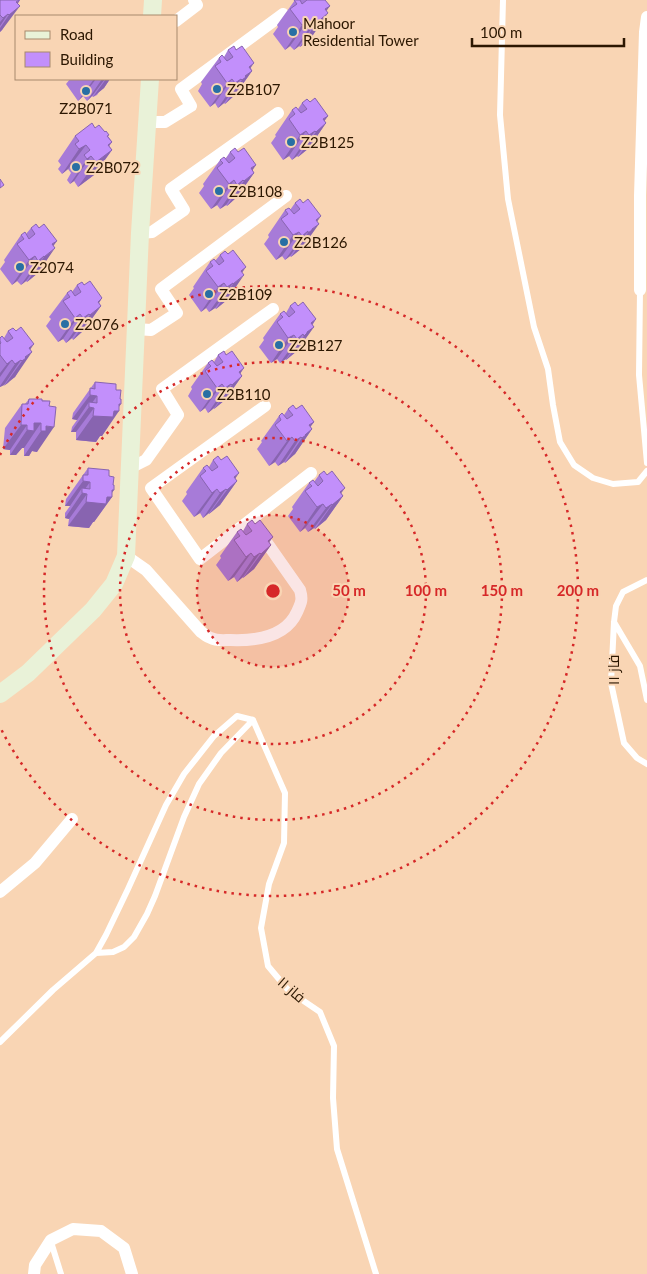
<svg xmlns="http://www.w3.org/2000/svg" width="647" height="1274" font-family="Lato,Cairo,sans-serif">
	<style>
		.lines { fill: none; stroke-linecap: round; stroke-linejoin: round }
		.lane { stroke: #fff; stroke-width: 6 }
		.street { stroke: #fff; stroke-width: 12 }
		.secondary { stroke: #e9f2d8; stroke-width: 18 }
		.wall { fill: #a77bd8 }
		.shaded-wall { fill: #8864b0 }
		.building { fill: #c28ffb; stroke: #8864b0 }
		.ring { fill: none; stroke: #d62828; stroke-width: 2.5; stroke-dasharray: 2.5 5 }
		.poi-dot { fill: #286fa4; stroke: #f9d5b4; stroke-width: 2 }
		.labels { text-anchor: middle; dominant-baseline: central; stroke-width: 4; stroke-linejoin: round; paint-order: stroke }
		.poi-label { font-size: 15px; fill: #2c1701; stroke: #f9d5b4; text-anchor: start }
		.street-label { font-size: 15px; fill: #2c1701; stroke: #f9d5b4 }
		.centre { fill: #d62828; stroke: #f9d5b4; stroke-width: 2.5 }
		.ring-label { font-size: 15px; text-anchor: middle; font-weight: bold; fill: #d62828; stroke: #f9d5b4; stroke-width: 4; stroke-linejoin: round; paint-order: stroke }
	</style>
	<rect width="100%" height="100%" fill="#f9d5b4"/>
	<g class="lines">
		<!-- lane -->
		<path class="lane" d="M503,0l-3,115 8,84 26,128 14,42 5,36 7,37 14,23 19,13 20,6 25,-2 9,-11
			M640,290l-1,85 8,88
			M647,580l-24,12 -7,14 -2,16 -3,61 13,60 13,15 10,6
			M614,622l26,44 7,34
			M96,953l17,-1 11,-5 10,-10 13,-23 8,-18 29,-79 15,-33 22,-31 32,-33
			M0,1042l53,-52 43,-37 10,-18 22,-46 38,-84 18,-31 30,-38 23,-20 16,4 32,73 -1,50 -15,41 -8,44 7,38 21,25 31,21 14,34 -1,52 4,51 39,125
			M51,1242l10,32"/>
		<!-- street -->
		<path class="street" d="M176,21l21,-16 -3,-5
			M148,122h17l26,-16 -10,-17 102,-75
			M140,233l12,-1 32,-22 -13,-21 107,-76
			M640,290v-94l5,-164 2,-15
			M136,329l15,1 26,-17 -16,-24 125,-93
			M265,406l-114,82 49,71 111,-86
			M130,468l16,-8 32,-45 -16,-26 111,-80
			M126,556l20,14 55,62c3,2 6,5 10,6 5,3 13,2 19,2 25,1 56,-3 67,-28 4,-9 6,-12 3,-22l-40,-57
			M0,892l35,-29 37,-44
			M34,1274l1,-9 16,-25 22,-11 28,2 23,17 8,26"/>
		<!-- secondary -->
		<path class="secondary" d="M152,16l1,-16
			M0,694l28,-21 65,-63 21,-26 12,-28 14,-323 10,-154"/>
	</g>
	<!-- wall -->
	<path class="wall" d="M0,0h20l-18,30 -2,2z
		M295,0h30l1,11 -15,27 -5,4 -2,2 -4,3 -1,-1 -5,4 -4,-4 -5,4 -12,-16 5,-7 -1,-2z
		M228,50l23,18 1,3 -17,24 -5,4 -5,5 -1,-1 -6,5 -3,-5 -5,4 -12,-16 4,-7 -1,-2 18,-24 5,-1z
		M70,79h40l-6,9 -5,4 -2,3 -4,2 -1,-1 -5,5 -4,-5 -5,5 -12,-17z
		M310,102l18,14 -4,5 2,2 -17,25 -11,9 -1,-1 -5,4 -3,-4 -6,4 -12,-17 5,-7 -1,-1 17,-25 6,-1 4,-6z
		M95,128l13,8 4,6 -3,4 3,4 -18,25 -16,12 -4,-6 -4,3 -3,-4 4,-7 -3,-4 -6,5 -4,-5 3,-4 -3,-4 17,-25z
		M230,152l22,18 2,3 -17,24 -10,9 -1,-1 -6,4 -3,-4 -6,4 -12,-16 5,-7 -1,-2 17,-24 6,-2z
		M295,203l22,18 -15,27 -11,9 -1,-1 -5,4 -3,-4 -6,4 -12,-16 5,-7 -1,-2 17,-25h5z
		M31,228l22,18 -15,27 -11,9 -1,-1 -5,4 -4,-4 -5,4 -12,-16 5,-7 -1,-2 17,-25 5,-1z
		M220,255l22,18 -15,27 -11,9 -1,-1 -6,4 -3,-4 -5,4 -12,-17 5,-7 -1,-1 17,-25 5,-1z
		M77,285h7l18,13 -3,5 2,3 -18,25 -10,9 -1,-2 -6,5 -3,-4 -5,3 -12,-16 5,-7 -2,-2 18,-24 5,-1z
		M290,306h8l18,13 -19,32 -11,9v-1l-6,4 -3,-4 -6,4 -12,-16 5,-7 -1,-2 17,-24 6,-1z
		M8,331l22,19 -15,27 -5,3 -2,3 -8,4v-49h4z
		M218,355l22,18 2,3 -17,24 -11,9v-1l-6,5 -3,-5 -5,4 -12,-16 4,-7 -1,-2 17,-24 6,-1z
		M95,382l21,8 3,16 -17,30h-2l-4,6 -20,-2v-8h-5l1,-5 5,-7 -5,-1 1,-6z
		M29,399l21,2 -13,51 -5,-1 -3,5h-5v-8h-2l-6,7h-6v-5l-7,-1 2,-21 17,-24h3z
		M288,409h8l18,13 -4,5 2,2 -17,25 -5,3 -2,3 -3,3 -1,-1 -6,4 -3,-4 -6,4 -12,-17 5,-7 -1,-1 18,-25 5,-1z
		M213,460l22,18 2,3 -17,24 -11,9v-1l-6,5 -3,-5 -6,4 -12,-16 5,-7 -1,-2 17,-24 6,-1z
		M88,468l21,8 3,17v4l-18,25h-1l-4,6 -21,-2 1,-7 -4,-1v-5l5,-7h-5l1,-7z
		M319,475l22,18 2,3 -17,24 -11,9 -1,-1 -6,4 -3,-4 -5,4 -12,-16 5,-7 -1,-2 17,-24 5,-1z
		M247,524h8l18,13 -4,5 2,3 -17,24 -11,9v-1l-6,5 -3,-5 -6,4 -12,-16 5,-7 -1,-2 17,-24 6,-1z"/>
	<!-- shaded-wall -->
	<path class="shaded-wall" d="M19,0h1l-10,14 10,-8 -18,24 -2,2v-4l9,-13 -1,-1 -8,12v-4z
		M330,6l-11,15 2,-2 7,-6 -17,25 -11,9 17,-25v-1l-18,25 -5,4 17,-24 14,-17z
		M308,21l-18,25 -5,4 17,-25z
		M254,63l-9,13 7,-5 -17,24 -10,9 17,-24 7,-13z
		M94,79h2l-13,17 -5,5z
		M102,79h3l-13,17 -5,5z
		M106,79h4l-6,9 -11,9z
		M232,79l-17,24 -5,4 17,-24z
		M241,79l-17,24 -6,5 17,-25z
		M328,116l-10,14 8,-7 -17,25 -11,9 18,-25 7,-13z
		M306,131l-17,25 -6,4 17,-25z
		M315,131l-18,25 -5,4 17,-25z
		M112,142l-13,18 13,-10 -18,25 -16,12 30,-42z
		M86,145l-18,24 -6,5 17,-25z
		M91,156l-17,25 -4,3 17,-25z
		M256,165l-10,15 8,-7 -17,24 -10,9 17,-25 -1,-1 -17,25 -6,4 17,-24 14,-17z
		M234,180l-17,25 -6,4 18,-25z
		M321,216l-9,13 7,-5 -17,24 -11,9 17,-24 8,-13z
		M308,231l-18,25 -5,4 17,-24z
		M299,232l-17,24 -6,4 17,-25z
		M57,241l-11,15 9,-8 -17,25 -11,9 17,-25 8,-13z
		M35,256l-18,25 -5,4 17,-25z
		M44,256l-18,25 -5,4 17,-24z
		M246,267l-11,16 9,-8 -17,25 -11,9 17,-25v-1l-18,25 -6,4 18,-25 14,-16z
		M224,283l-18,25 -5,4 17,-25z
		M102,298l-10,16 9,-8 -18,25 -10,9 17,-25 -1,-1 -17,24 -6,5 17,-25 15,-16z
		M80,314l-17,25 -5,3 17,-24z
		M316,319l-11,16 2,-3 7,-5 -17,24 -11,9 18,-24 -1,-2 -17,25 -6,4 17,-24 14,-16z
		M294,335l-17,24 -6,4 17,-25z
		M34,344l-11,16 2,-3 7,-5 -17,25 -11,9 18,-25 -1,-1 -17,25 -4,2v-1l15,-22 14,-16z
		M12,360l-12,17v-4l7,-9z
		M244,368l-10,15 8,-7 -17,24 -11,9 18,-24 -1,-1 -17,24 -6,5 17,-25 14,-16z
		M222,384l-17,24 -5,4 17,-24z
		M90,395l7,1 -8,11 5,1 -18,24h-5l18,-25v-5l-12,18 -5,-1z
		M119,404h2l-5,7h3l-17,25h-2l-4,6 -20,-2 17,-24z
		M314,422l-9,12 7,-5 -17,25 -10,9 17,-25 -1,-1 -17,25 -6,4 17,-25 14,-16z
		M34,423h7l-17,25h-2l-6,7h-6l17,-25z
		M21,425h6l-17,25 -7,-1z
		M46,426l8,1 -17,25 -5,-1 -3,5h-5l17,-25z
		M292,437l-17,25 -6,4 18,-25z
		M239,473l-10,15 8,-7 -17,24 -11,9 18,-24 7,-13z
		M83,481l7,1 -8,11 5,1 -18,25 -4,-1 17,-25v-5l-12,18h-5z
		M345,488l-11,15 9,-7 -17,24 -11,9 17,-24v-1l-18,24 -6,4 18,-24 14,-16z
		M217,489l-17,24 -6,4 18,-24z
		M226,489l-17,24 -6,5 17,-25z
		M112,490h2l-5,7h3l-18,25h-1l-4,6 -21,-2 18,-24z
		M323,504l-18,24 -5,4 17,-25z
		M273,537l-11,15 9,-7 -17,24 -11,9 18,-24 -1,-1 -17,24 -6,5 17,-25 14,-16z
		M251,553l-17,24 -6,4 18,-24z"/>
	<!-- building -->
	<path class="building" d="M0,0h19l-3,2 4,4 -11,9 -1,-1 -5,4 -3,-3z
		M294,0h6l2,4 5,-4h18l5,6 -5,3 3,4 -7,6v1l-4,2v-1l-6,5 -3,-5 -6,4 -12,-16 7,-5z
		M234,46l2,4 6,-4 12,17 -5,4 3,4 -7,5 1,1 -4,3 -1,-1 -6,4 -3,-4 -5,4 -12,-17 6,-4 -2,-4 3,-3 5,6 6,-4 -5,-7z
		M315,98l13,18 -5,3 3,4 -10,9 -1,-1 -6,4 -3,-4 -6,4 -11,-16 6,-5 -3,-4 4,-3 5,6 6,-4 -5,-6 5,-4 3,3z
		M92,123l3,5 4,-3 6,7 1,-1 3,4 -2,1 5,6 -4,3 4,5 -16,12 -5,-6 -4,3 -3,-4 6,-5 -4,-5 -7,4 -4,-5 4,-3 -4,-5z
		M235,148l3,4 6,-4 12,17 -5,3 3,5 -10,8 -1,-1 -6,5 -3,-5 -5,4 -12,-16 6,-5 -3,-3 4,-3 5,6 6,-5 -5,-6z
		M0,179l4,6 -4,3z
		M300,199l3,4 5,-4 13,17 -5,4 3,4 -7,5v1l-4,3v-2l-6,5 -3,-4 -6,3 -12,-16 7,-5 -3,-4 4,-2 5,6 6,-5 -5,-6z
		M36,224l3,4 5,-4 13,17 -5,3 3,4 -11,9v-1l-6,5 -3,-5 -6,4 -12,-16 7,-5 -3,-4 4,-3 4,7 6,-5 -4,-6z
		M233,250l13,17 -5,4 3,4 -11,9v-1l-6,4 -3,-4 -6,4 -12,-16 7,-5 -3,-4 4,-3 5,6 5,-4 -4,-6 5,-4 3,3z
		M90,281l12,17 -4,4 3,4 -11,9 -1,-1 -6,4 -3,-4 -5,4 -12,-17 7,-4 -3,-4 4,-3 4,6 6,-4 -4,-7 5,-3 2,3z
		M295,302l3,4 5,-4 13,17 -5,4 3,4 -7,5v1l-3,3 -1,-2 -6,5 -3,-4 -6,3 -11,-16 6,-5 -3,-3 4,-3 5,6 6,-5 -5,-6z
		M21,327l13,17 -5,4 3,4 -7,5 1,1 -4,3 -1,-1 -6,4 -3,-4 -5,4 -7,-9v-11l1,-1 -1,-2v-3l2,-2 5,6 6,-4 -5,-7 5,-3 3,3z
		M224,351l2,4 6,-4 12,17 -5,4 3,4 -10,9 -1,-1 -6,4 -3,-4 -5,4 -12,-17 6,-5 -3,-3 4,-3 5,6 6,-4 -5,-7z
		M95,382l21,2v6h5l-1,9h1v5h-2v7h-5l-1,6 -20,-1 1,-8 -5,-1v-5l8,1v-7l-7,-1v-7l5,1z
		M29,399h13v2h8l-1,5 7,1 -2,20 -8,-1v5h-5v-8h-7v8l-7,-1v-5h-6l1,-21h6z
		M293,405l3,4 6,-4 12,17 -5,3 3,4 -7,6h1l-4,3 -1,-1 -6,4 -3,-4 -5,4 -12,-16 6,-5 -2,-4 3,-3 5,6 6,-4 -5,-6z
		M218,456l3,4 6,-4 12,17 -5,4 3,4 -10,9 -1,-1 -6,4 -3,-4 -5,4 -12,-17 6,-5 -3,-3 4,-3 5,6 6,-4 -5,-7z
		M88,468l21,2v6l5,1 -1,8h1v5h-2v7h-5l-1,7 -20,-2 1,-8 -5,-1v-5l8,1v-7l-7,-1v-6h5z
		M324,471l3,4 5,-4 13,17 -5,4 3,4 -11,9v-1l-6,4 -3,-4 -6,3 -12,-16 7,-5 -3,-3 4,-3 5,6 5,-5 -4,-6z
		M252,520l3,4 5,-4 13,17 -5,4 3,4 -10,9 -1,-1 -6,4 -3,-4 -5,4 -12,-17 6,-4 -3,-4 4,-3 5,6 6,-4 -5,-7z"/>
	<!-- distance rings -->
	<circle cx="273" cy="591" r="76" fill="#d62828" fill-opacity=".12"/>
	<g class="ring">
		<circle cx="273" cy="591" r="76"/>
		<circle cx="273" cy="591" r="153"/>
		<circle cx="273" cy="591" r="229"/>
		<path d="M0 455A305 305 0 1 1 0 727"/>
	</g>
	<!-- markers -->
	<g class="poi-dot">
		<circle cx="293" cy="32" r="5"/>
		<circle cx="217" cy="89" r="5"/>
		<circle cx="86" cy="91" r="5"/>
		<circle cx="291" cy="142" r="5"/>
		<circle cx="76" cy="167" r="5"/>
		<circle cx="219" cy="191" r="5"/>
		<circle cx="284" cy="242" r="5"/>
		<circle cx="20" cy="267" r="5"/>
		<circle cx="209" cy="294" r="5"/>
		<circle cx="65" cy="324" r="5"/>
		<circle cx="279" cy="345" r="5"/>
		<circle cx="207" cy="394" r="5"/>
	</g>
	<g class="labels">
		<!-- poi labels -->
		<g class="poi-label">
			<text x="303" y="23">Mahoor<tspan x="303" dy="17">Residential Tower</tspan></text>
			<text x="227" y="89">Z2B107</text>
			<text x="86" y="108" text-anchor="middle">Z2B071</text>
			<text x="301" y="142">Z2B125</text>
			<text x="86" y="167">Z2B072</text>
			<text x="229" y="191">Z2B108</text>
			<text x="294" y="242">Z2B126</text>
			<text x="30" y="267">Z2074</text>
			<text x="219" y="294">Z2B109</text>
			<text x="75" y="324">Z2076</text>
			<text x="289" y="345">Z2B127</text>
			<text x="217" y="394">Z2B110</text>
		</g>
		<!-- street labels -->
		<g class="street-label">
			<text transform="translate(613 670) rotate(-90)">فاز ۱۱</text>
			<text transform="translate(292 989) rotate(41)">فاز ۱۱</text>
		</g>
	</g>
	<circle cx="273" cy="591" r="8" class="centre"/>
	<g class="ring-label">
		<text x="349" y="596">50 m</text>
		<text x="426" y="596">100 m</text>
		<text x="502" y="596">150 m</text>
		<text x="578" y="596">200 m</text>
	</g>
	<!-- legend -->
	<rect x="15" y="15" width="162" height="65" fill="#f9d5b4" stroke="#a7896c"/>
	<rect x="25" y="31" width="25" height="8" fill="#e9f2d8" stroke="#a7896c"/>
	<text x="60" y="40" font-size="15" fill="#2c1701">Road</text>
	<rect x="25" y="52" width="25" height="15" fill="#c28ffb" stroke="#a7896c"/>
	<text x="60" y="65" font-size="15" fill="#2c1701">Building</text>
	<!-- scale -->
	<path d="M472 38v8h152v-8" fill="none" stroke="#2c1701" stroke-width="2.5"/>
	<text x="480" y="38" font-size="15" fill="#2c1701" stroke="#f9d5b4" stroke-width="4" paint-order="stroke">100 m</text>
</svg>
